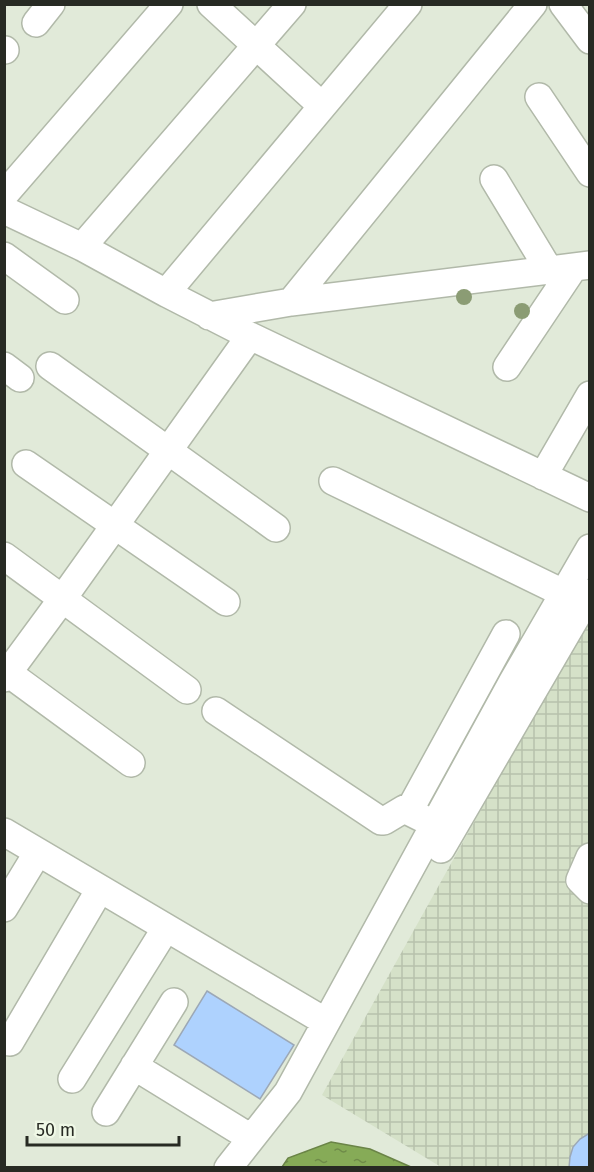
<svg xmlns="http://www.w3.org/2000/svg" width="594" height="1172" font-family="'Fira Sans',sans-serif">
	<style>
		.industrial { fill: url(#industrial-grid) }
		.water { fill: url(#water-ripples); stroke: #6a8447; stroke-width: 1.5 }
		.building { fill: #aed2fe; stroke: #9ca8b6; stroke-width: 1.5 }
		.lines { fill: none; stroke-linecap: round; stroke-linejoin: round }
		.minor-casing { stroke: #b1b9a9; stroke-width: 30 }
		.minor { stroke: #fff; stroke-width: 27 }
		.tree { fill: #8b9c74 }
	</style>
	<defs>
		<pattern id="industrial-grid" width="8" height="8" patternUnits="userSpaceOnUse" patternTransform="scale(1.5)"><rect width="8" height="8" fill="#d5e1c8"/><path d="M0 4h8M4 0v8" fill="none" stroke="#b7c1ac"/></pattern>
		<pattern id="water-ripples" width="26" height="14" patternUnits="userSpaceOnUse" patternTransform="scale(1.5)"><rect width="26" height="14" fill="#86ab57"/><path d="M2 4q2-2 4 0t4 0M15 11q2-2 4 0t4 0" fill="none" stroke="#6e8b48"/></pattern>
	</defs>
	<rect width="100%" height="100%" fill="#e1ead9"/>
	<!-- industrial -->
	<path class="industrial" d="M589,616v551h-148l-119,-72z"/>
	<!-- water -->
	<path class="water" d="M331,1142l39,7 41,18h-129l6,-9z"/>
	<!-- building -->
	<path class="building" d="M207,991l87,54 -34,54 -86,-54z
		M588,1134h2v34h-21l1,-11 3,-10 7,-8z"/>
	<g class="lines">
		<defs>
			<path id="minor" d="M211,4l111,102
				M563,4l27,36
				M36,23l15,-19
				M4,50h1
				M539,97l51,76
				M494,179l55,91
				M4,195l165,-191
				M4,210l78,37 84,46 84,43 340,162
				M82,247l210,-243
				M4,256l61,44
				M166,293l242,-289
				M291,302l242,-298
				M209,316l82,-14 299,-37
				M4,366l16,12
				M50,366l226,162
				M507,367l67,-100
				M26,464l200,138
				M543,476l47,-81
				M333,481l230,112
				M4,556l183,134
				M4,670l127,93
				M4,678l59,-80 187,-262
				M216,711l165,110h3l20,-12 30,15
				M409,811l97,-177
				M4,832l322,190
				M441,849l149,-256
				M590,857l-10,23 10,10
				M4,908l34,-56
				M10,1042l90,-153
				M134,1066l117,72
				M72,1079l94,-151
				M106,1112l68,-110
				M228,1168l60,-76 225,-411 77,-133"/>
		</defs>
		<!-- minor casing -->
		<use href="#minor" class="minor-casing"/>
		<!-- minor -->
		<use href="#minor" class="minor"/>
	</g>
	<!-- trees -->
	<g class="tree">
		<circle cx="464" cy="297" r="8"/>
		<circle cx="522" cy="311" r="8"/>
	</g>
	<!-- border -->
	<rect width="594" height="1172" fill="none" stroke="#272a23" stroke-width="12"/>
	<!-- scale -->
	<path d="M27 1136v9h152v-9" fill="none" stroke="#272a23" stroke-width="3"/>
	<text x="36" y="1136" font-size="18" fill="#272a23" stroke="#eff8e6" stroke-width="4.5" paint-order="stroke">50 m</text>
</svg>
